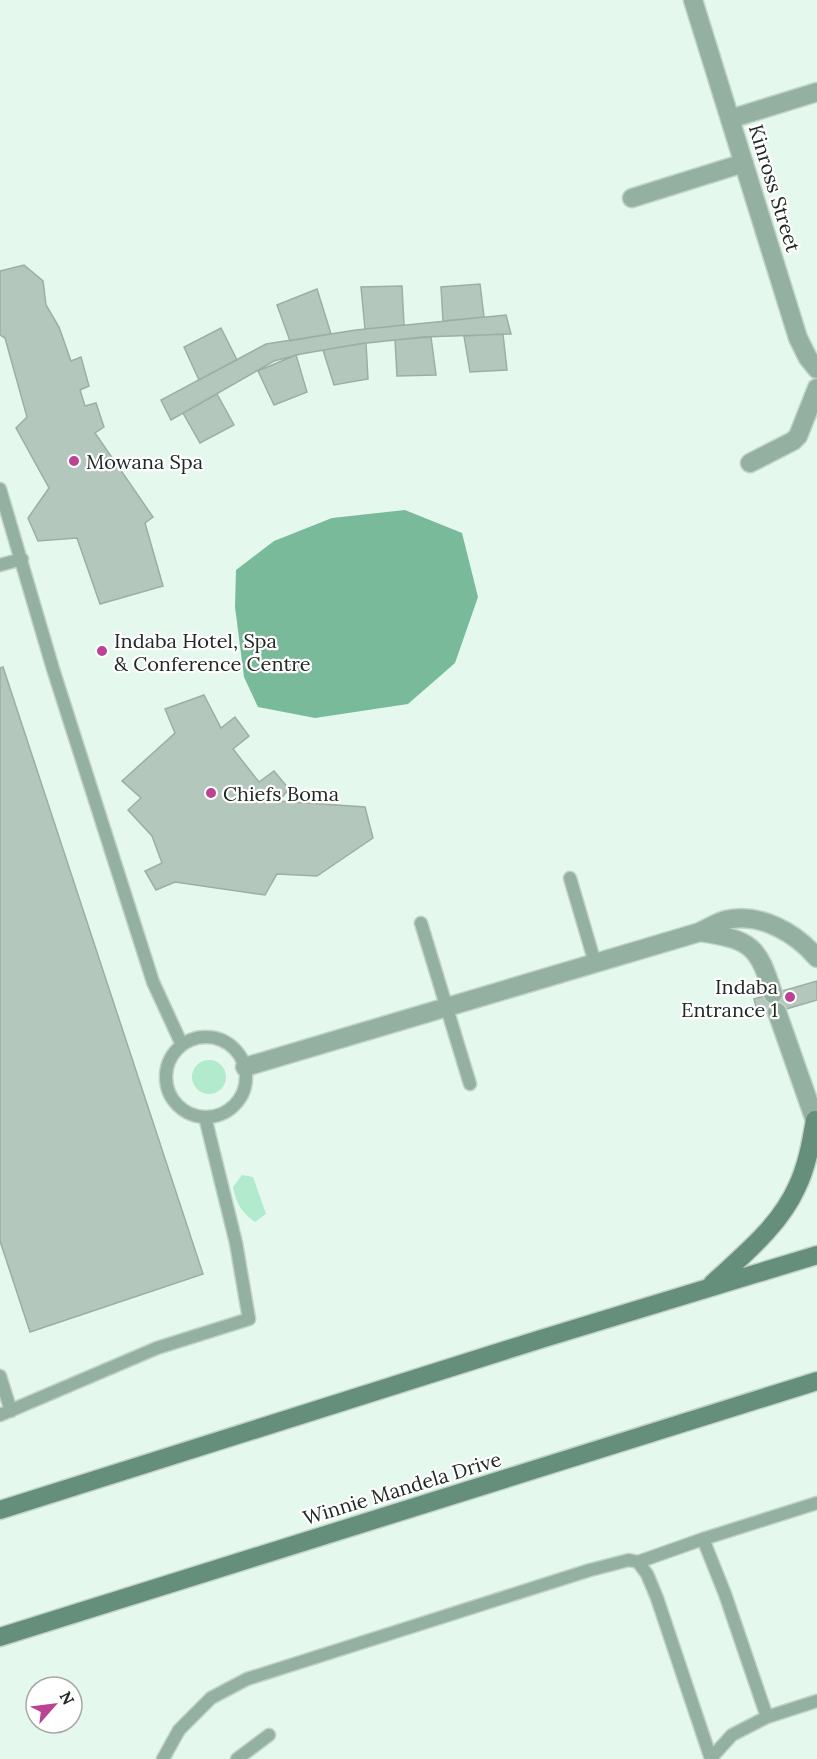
<svg xmlns="http://www.w3.org/2000/svg" width="817" height="1759" font-family="Lora,serif">
	<style>
		.green { fill: #b1eacd }
		.water { fill: #79ba9b }
		.building { fill: #b3c7bc; stroke: #9bafa5; stroke-width: 1.5 }
		.lines { fill: none; stroke-linecap: round; stroke-linejoin: round }
		.lane-casing { stroke: #c1d3c9; stroke-width: 15 }
		.street-casing { stroke: #c1d3c9; stroke-width: 21 }
		.secondary-casing { stroke: #c1d3c9; stroke-width: 21 }
		.lane { stroke: #94b0a1; stroke-width: 12 }
		.street { stroke: #94b0a1; stroke-width: 18 }
		.secondary { stroke: #668f7b; stroke-width: 18 }
		.poi-dot { fill: #bc4294; stroke: #fff; stroke-width: 2 }
		.labels { text-anchor: middle; dominant-baseline: central; stroke-width: 4.5; stroke-linejoin: round; paint-order: stroke }
		.street-label { font-size: 20px; fill: #212925; stroke: #fff }
		.poi-label { font-size: 20px; fill: #212925; stroke: #fff; text-anchor: start }
	</style>
	<rect width="100%" height="100%" fill="#e4f8ed"/>
	<!-- green -->
	<path class="green" d="M192 1077a17 17 0 1 1 34 0a17 17 0 1 1-34 0Z
		M242,1175l11,2 13,37 -11,8c-14,-10 -19,-19 -22,-35z"/>
	<!-- water -->
	<path class="water" d="M405,510l57,23 16,64 -23,66 -47,41 -93,14 -57,-11 -14,-30 -9,-70 1,-37 38,-29 58,-23z"/>
	<!-- building -->
	<path class="building" d="M24,265l19,16 3,24 13,22 12,34 10,-4 8,29 -9,4 5,16 11,-3 8,24 -9,6 58,84 -8,6 18,63 -63,18 -23,-66 -39,3 -10,-23 21,-30 -33,-60 11,-11 -22,-79 -5,-3v-64z
		M480,284l4,33 -41,4 -2,-34z
		M402,286l2,39 -39,4 -4,-42z
		M317,289l14,45 -41,7 -13,-36z
		M506,315l5,19 -88,3 -65,7 -57,10 -27,7 -103,59 -10,-20 105,-56 90,-14z
		M221,328l16,32 -38,20 -15,-33z
		M503,334l4,36 -37,2 -6,-36z
		M431,337l5,38 -39,1 -2,-36z
		M366,343l2,36 -34,6 -11,-35z
		M296,355l11,37 -33,13 -16,-34z
		M217,394l17,31 -34,18 -17,-30z
		M3,667l200,607 -173,58 -30,-91v-573z
		M204,695l17,33 14,-11 14,19 -16,13 26,33 15,-11 15,18 -10,12 86,6 8,31 -56,38 -40,-2 -12,21 -90,-13 -19,8 -11,-19 17,-8 -10,-27 -24,-26 13,-12 -19,-17 53,-48 -10,-24z
		M817,981v19l-58,17 -5,-18z"/>
	<g class="lines">
		<defs>
			<path id="lane" d="M0,489l53,180 100,313 29,63
				M0,565l22,-6
				M570,878l25,85
				M421,923l49,161
				M166 1077a40 40 0 1 1 80 0a40 40 0 1 1-80 0Z
				M0,1376l11,35
				M0,1415l157,-67 92,-29 -13,-76 -31,-126
				M703,1539l114,-36
				M638,1562l65,-23 22,55 42,123 -35,18 -21,23
				M767,1717l50,-16
				M163,1759l16,-29 32,-32 36,-19 343,-109 39,-10 9,2 9,12 10,24 54,161
				M237,1759l32,-24"/>
			<path id="street" d="M693,0l105,338 10,20 9,11
				M730,119l87,-27
				M632,198l112,-35
				M750,463l43,-22 5,-5 19,-48
				M700,932c51,8 58,13 73,62
				M777,1012l40,114
				M245,1067l455,-135c8,-4 18,-10 26,-12 34,-8 70,13 91,38"/>
			<path id="secondary" d="M712,1284c31,-29 67,-57 85,-97 10,-21 14,-44 18,-67
				M0,1510l541,-171 276,-84
				M0,1637l817,-256"/>
		</defs>
		<!-- lane casing -->
		<use href="#lane" class="lane-casing"/>
		<!-- street casing -->
		<use href="#street" class="street-casing"/>
		<!-- secondary casing -->
		<use href="#secondary" class="secondary-casing"/>
		<!-- lane -->
		<use href="#lane" class="lane"/>
		<!-- street -->
		<use href="#street" class="street"/>
		<!-- secondary -->
		<use href="#secondary" class="secondary"/>
	</g>
	<!-- markers -->
	<g class="poi-dot">
		<circle cx="74" cy="461" r="6"/>
		<circle cx="102" cy="651" r="6"/>
		<circle cx="211" cy="793" r="6"/>
		<circle cx="790" cy="997" r="6"/>
	</g>
	<g class="labels">
		<!-- street labels -->
		<g class="street-label">
			<text transform="translate(775 188) rotate(73)">Kinross Street</text>
			<text transform="translate(402 1488) rotate(-17)">Winnie Mandela Drive</text>
		</g>
		<!-- poi labels -->
		<g class="poi-label">
			<text x="86" y="461">Mowana Spa</text>
			<text x="114" y="640">Indaba Hotel, Spa<tspan x="114" dy="23">&amp; Conference Centre</tspan></text>
			<text x="223" y="793">Chiefs Boma</text>
			<text x="778" y="986" text-anchor="end">Indaba<tspan x="778" dy="23">Entrance 1</tspan></text>
		</g>
	</g>
	<!-- north arrow -->
	<g transform="translate(54 1705) rotate(62)"><circle r="28" fill="#ffffff" stroke="#a6a9a8" stroke-width="1.5"/>
	<path d="M0-4.5L10 22L0 15L-10 22Z" fill="#bc4294"/>
	<text y="-9" font-size="16" font-weight="bold" text-anchor="middle" fill="#212925">N</text>
	</g>
</svg>
